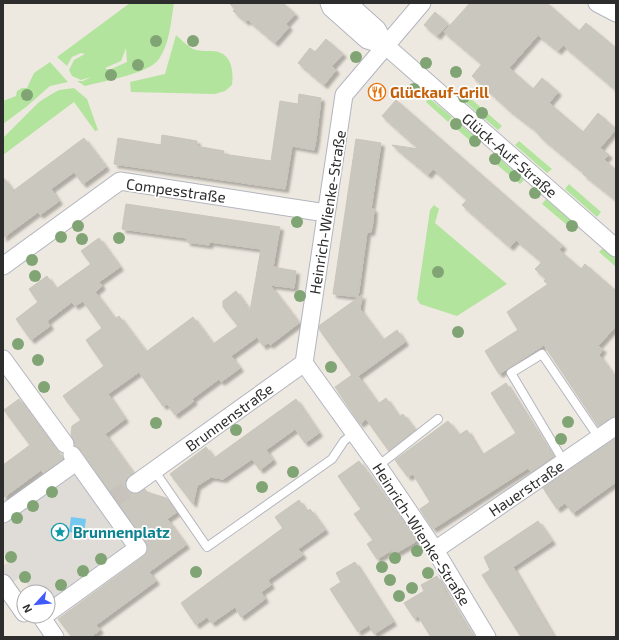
<svg xmlns="http://www.w3.org/2000/svg" width="619" height="640" font-family="'Exo 2',sans-serif">
	<style>
		.green { fill: #b2e49d; fill-rule: evenodd }
		.plaza { fill: #dfdcd7 }
		.water { fill: #75c8ef }
		.building { fill: #cac7be; stroke: #cac5b9; filter: url(#shadow) }
		.lines { fill: none; stroke-linecap: round; stroke-linejoin: round }
		.minor-tunnel { stroke: #c7c3bc; stroke-width: 17; stroke-dasharray: 17 8; stroke-linecap: butt }
		.service-casing { stroke: #b3b5c0; stroke-width: 10 }
		.minor-casing { stroke: #b3b5c0; stroke-width: 19 }
		.service { stroke: #fff; stroke-width: 8 }
		.minor { stroke: #fff; stroke-width: 17 }
		.tree { fill: #81a474 }
		.labels { text-anchor: middle; dominant-baseline: central; stroke-width: 3.5; stroke-linejoin: round; paint-order: stroke }
		.food-label { font-size: 15px; font-weight: bold; fill: #c56008; stroke: #fff; text-anchor: start }
		.street-label { font-size: 15px; fill: #2d2d2d; stroke: #fff }
		.culture-label { font-size: 15px; font-weight: bold; fill: #0d838f; stroke: #fff; text-anchor: start }
	</style>
	<defs>
		<filter id="shadow"><feDropShadow dx="3.5" dy="3.5" stdDeviation="1" flood-color="#0004"/></filter>
	</defs>
	<rect width="100%" height="100%" fill="#eee9e0"/>
	<!-- green -->
	<path class="green" d="M130,3h44c-3,18 -4,40 -15,56 -10,15 -56,22 -74,27l-8,-5h6l8,-4 -10,3 -9,-4 -3,-6 5,-10 11,-6 -4,-1 -9,4 -5,9 -10,-9zM126,48l1,14 -18,8 -4,-2 16,-7z
		M176,35c5,4 11,11 17,14 5,2 13,2 18,2 20,0 23,18 21,34l-7,6 -10,3 -84,-2 -1,-10 35,-8z
		M50,62l18,20 -18,4 -24,21 -23,17v-23l13,-5 1,-5 5,-3h5l7,-15z
		M74,88l13,11 11,31 -3,1 -21,-29 -71,53v-17l36,-36 11,-7 9,-5z
		M461,90l41,36 -4,4 -41,-35z
		M429,98l23,19 -4,5 -22,-20z
		M455,120l24,20 -4,5 -24,-21z
		M519,141l33,28 -5,4 -32,-28z
		M500,159l24,21 -4,4 -24,-20z
		M569,184l32,28 -4,5 -32,-28z
		M546,199l32,28 -4,4 -32,-27z
		M434,205l5,4 -4,14 72,61 -50,32 -37,-12 -3,-5 13,-89z
		M603,248l13,11v8l-17,-15z"/>
	<!-- plaza -->
	<path class="plaza" d="M70,473l6,1 49,69 -1,6 -76,55v-12h-15l-12,-16 -10,8 -8,-11v-7l7,-5 -7,-10v-30z"/>
	<!-- water -->
	<path class="water" d="M71,517l15,2 -2,15 -15,-2z"/>
	<!-- building -->
	<path class="building" d="M229,3h54l12,11 -9,10 3,3 -14,16 -27,-23 -2,2 -13,-11 2,-2z
		M470,3h77l32,28 7,-8 30,25v42l-53,-45 -5,6 -20,-16 -29,33 24,21 9,-11 16,14 -9,11 34,29 15,-19 18,16 -16,19 9,7 -5,5 12,10v30l-33,-26 1,-1 -42,-35 -8,-9 -26,-20 -36,-33 10,-12 -38,-32z
		M435,12l13,12 -11,12 -13,-11z
		M326,39l17,15 -11,12 4,4 -12,15 -26,-22 12,-15 5,4z
		M299,94l22,4 -5,42 -2,10 -22,-4 -7,43 -171,-25 4,-26 43,7 1,-10 35,6 -1,5 28,5 -1,3 48,7 9,-60 18,3z
		M396,100l167,146 -4,4 22,19 4,-5 31,27v35l-18,20 5,3 -4,6 17,23v38l-18,10 -54,-81 -45,29 -14,-23 33,-21 -11,-18 41,-28 -4,-3 2,-2 -11,-10 7,-7 -26,-22 -6,7 -48,-42 5,-5 -34,-31 -5,6 -36,-30 27,4 -37,-33z
		M84,138l22,29 -23,17 -9,-12 -23,17 8,12 -19,14 -2,-3 -35,26v-61l10,14z
		M356,139l25,4 -10,66h3l-1,12 -2,11h-4l-9,65 -25,-3z
		M126,204l154,23 -7,40 23,4 -2,17 -24,-3 29,38 -29,22 -2,-2 -5,3 -6,-9 -26,19 9,12 -19,14 -2,-3 -27,20 2,2 -19,14 -8,-11 -4,2 -24,-34 -31,22 17,25 -20,15 28,39 -7,7 1,9 9,5 9,-5 2,3 19,6 11,14 -10,7 19,26 -37,27 7,9 -60,44 4,5 -9,7h-19l-14,-18 86,-63 3,-4 1,-5 -68,-98 -5,-3 -4,-11 1,-9 9,-6 -18,-24 41,-30 -18,-26 16,-12 -19,-27 -8,5 -3,-4 -25,19 3,5 -19,14 -15,-21 22,-17 -9,-13 18,-13 9,13 35,-25 -10,-13 18,-13 21,29 -21,15 3,4 -7,6 20,27 4,-3 27,36 47,-35 20,27 25,-18 -15,-19v-6l13,-10 14,20 11,-62 -51,-7 -1,3 -22,-3v-4l-65,-9z
		M362,295l-2,14 23,31 14,-10 8,12 -47,34 20,28 8,-6 13,19 4,-3 12,16 -26,21 -23,-32 -6,5 -25,-37 17,-12 -33,-46 1,-4z
		M506,383l47,74 -22,15 -3,-4 -95,61 -13,-20 10,-7 -17,-28 -5,3 -13,-17 53,-39 11,14 8,-5 15,25 34,-22 -25,-40z
		M19,399l44,60 -20,14 -2,-3 -38,28v-33l27,-20 -26,-35z
		M296,399l23,34 -14,10 -10,-14 -29,21 7,10 -13,10 -8,-11 -29,20 -12,-2 -14,9 -4,18 -23,-30 36,-27 8,11z
		M616,438v44l-43,31 -8,-10 -8,6 -14,-21z
		M359,461l57,79 -1,2 -26,15 5,-8 -17,10 -10,-15 6,-4 -19,-26 7,-5 -23,-33z
		M299,500l8,12 3,-3 15,21 -27,19 5,6 -35,25 3,5 -10,7 4,7 -24,18 -6,-10 -23,16 -5,-6 -11,8 -15,-22 102,-75 -8,-11z
		M538,521l14,20 -39,26 41,70h-33l-39,-62 8,-5 -6,-13z
		M355,562l38,60 -19,12 -5,-9 -11,7 -28,-43 11,-7 -5,-9z
		M437,576l12,22 24,39h-42l-13,-21 -4,2 -10,-15 20,-12 -3,-6z"/>
	<g class="lines">
		<!-- minor-tunnel -->
		<path class="minor-tunnel" d="M112,500l23,-16"/>
		<defs>
			<path id="service" d="M564,462l-53,-89 31,-19 57,84
				M378,466l60,-47
				M154,470l53,77 125,-88 12,-18 10,-8"/>
			<path id="minor" d="M329,3l2,5 36,32 19,6
				M348,3l29,26 9,17 230,202
				M422,3l-78,92 -40,268 74,103 57,84 52,87
				M597,3l19,10
				M3,266l117,-85 206,32
				M3,359l62,85
				M135,484l169,-121
				M3,514l73,-52
				M435,550l181,-124
				M3,583l21,30
				M48,613l90,-65 -66,-93
				M42,618l13,19"/>
		</defs>
		<!-- service casing -->
		<use href="#service" class="service-casing"/>
		<!-- minor casing -->
		<use href="#minor" class="minor-casing"/>
		<!-- service -->
		<use href="#service" class="service"/>
		<!-- minor -->
		<use href="#minor" class="minor"/>
	</g>
	<!-- trees -->
	<g class="tree">
		<circle cx="156" cy="41" r="6"/>
		<circle cx="193" cy="41" r="6"/>
		<circle cx="356" cy="57" r="6"/>
		<circle cx="426" cy="63" r="6"/>
		<circle cx="138" cy="65" r="6"/>
		<circle cx="456" cy="72" r="6"/>
		<circle cx="111" cy="75" r="6"/>
		<circle cx="414" cy="89" r="6"/>
		<circle cx="27" cy="95" r="6"/>
		<circle cx="464" cy="97" r="6"/>
		<circle cx="482" cy="113" r="6"/>
		<circle cx="456" cy="124" r="6"/>
		<circle cx="475" cy="141" r="6"/>
		<circle cx="495" cy="159" r="6"/>
		<circle cx="515" cy="176" r="6"/>
		<circle cx="535" cy="193" r="6"/>
		<circle cx="297" cy="222" r="6"/>
		<circle cx="78" cy="226" r="6"/>
		<circle cx="572" cy="226" r="6"/>
		<circle cx="61" cy="237" r="6"/>
		<circle cx="119" cy="238" r="6"/>
		<circle cx="82" cy="239" r="6"/>
		<circle cx="32" cy="260" r="6"/>
		<circle cx="438" cy="272" r="6"/>
		<circle cx="35" cy="276" r="6"/>
		<circle cx="300" cy="296" r="6"/>
		<circle cx="458" cy="332" r="6"/>
		<circle cx="18" cy="344" r="6"/>
		<circle cx="38" cy="360" r="6"/>
		<circle cx="331" cy="367" r="6"/>
		<circle cx="44" cy="387" r="6"/>
		<circle cx="568" cy="422" r="6"/>
		<circle cx="156" cy="423" r="6"/>
		<circle cx="236" cy="430" r="6"/>
		<circle cx="561" cy="439" r="6"/>
		<circle cx="293" cy="472" r="6"/>
		<circle cx="262" cy="487" r="6"/>
		<circle cx="52" cy="492" r="6"/>
		<circle cx="33" cy="506" r="6"/>
		<circle cx="17" cy="518" r="6"/>
		<circle cx="417" cy="551" r="6"/>
		<circle cx="11" cy="557" r="6"/>
		<circle cx="395" cy="558" r="6"/>
		<circle cx="101" cy="559" r="6"/>
		<circle cx="382" cy="567" r="6"/>
		<circle cx="83" cy="571" r="6"/>
		<circle cx="196" cy="572" r="6"/>
		<circle cx="428" cy="573" r="6"/>
		<circle cx="25" cy="577" r="6"/>
		<circle cx="390" cy="580" r="6"/>
		<circle cx="61" cy="585" r="6"/>
		<circle cx="412" cy="588" r="6"/>
		<circle cx="399" cy="596" r="6"/>
	</g>
	<!-- icons -->
	<defs>
		<symbol id="restaurant-ring" viewBox="-11 -11 22 22"><circle r="9.5" fill="#fff" stroke="#e8710a" stroke-width="1.5"/><path d="M-5-6h1v4h1v-4h1v4h1v-4h1v5L-1.5 .5V6h-2V.5L-5-1ZM5-6V6H3V1.5H1.5Q1.5-4 5-6Z" fill="#e8710a"/></symbol>
		<symbol id="sight-ring" viewBox="-11 -11 22 22"><circle r="9.5" fill="#fff" stroke="#0f9aa8" stroke-width="1.5"/><path d="M0-6L1.8-2.2L6-1.7L2.9 1.2L3.7 5.4L0 3.3L-3.7 5.4L-2.9 1.2L-6-1.7L-1.8-2.2Z" fill="#0f9aa8"/></symbol>
	</defs>
	<g fill-rule="evenodd">
		<use href="#restaurant-ring" x="367" y="82" width="20" height="20"/>
		<use href="#sight-ring" x="50" y="522" width="20" height="20"/>
	</g>
	<g class="labels">
		<!-- food labels -->
		<g class="food-label">
			<text x="390" y="92">Glückauf-Grill</text>
		</g>
		<!-- street labels -->
		<g class="street-label">
			<text transform="translate(510 155) rotate(41)">Glück-Auf-Straße</text>
			<text transform="translate(176 190) rotate(8)">Compesstraße</text>
			<text transform="translate(327 212) rotate(-81)">Heinrich-Wienke-Straße</text>
			<text transform="translate(229 417) rotate(-36)">Brunnenstraße</text>
			<text transform="translate(526 488) rotate(-34)">Hauerstraße</text>
			<text transform="translate(422 534) rotate(57)">Heinrich-Wienke-Straße</text>
		</g>
		<!-- culture labels -->
		<g class="culture-label">
			<text x="73" y="532">Brunnenplatz</text>
		</g>
	</g>
	<!-- border -->
	<rect width="619" height="640" fill="none" stroke="#2d2d2d" stroke-width="8"/>
	<!-- north arrow -->
	<g transform="translate(36 604) rotate(243)"><circle r="19" fill="#ffffff" stroke="#ababab"/>
	<path d="M0-3L7 15L0 10L-7 15Z" fill="#425afa"/>
	<text y="-6" font-size="11" font-weight="bold" text-anchor="middle" fill="#2d2d2d">N</text>
	</g>
</svg>
